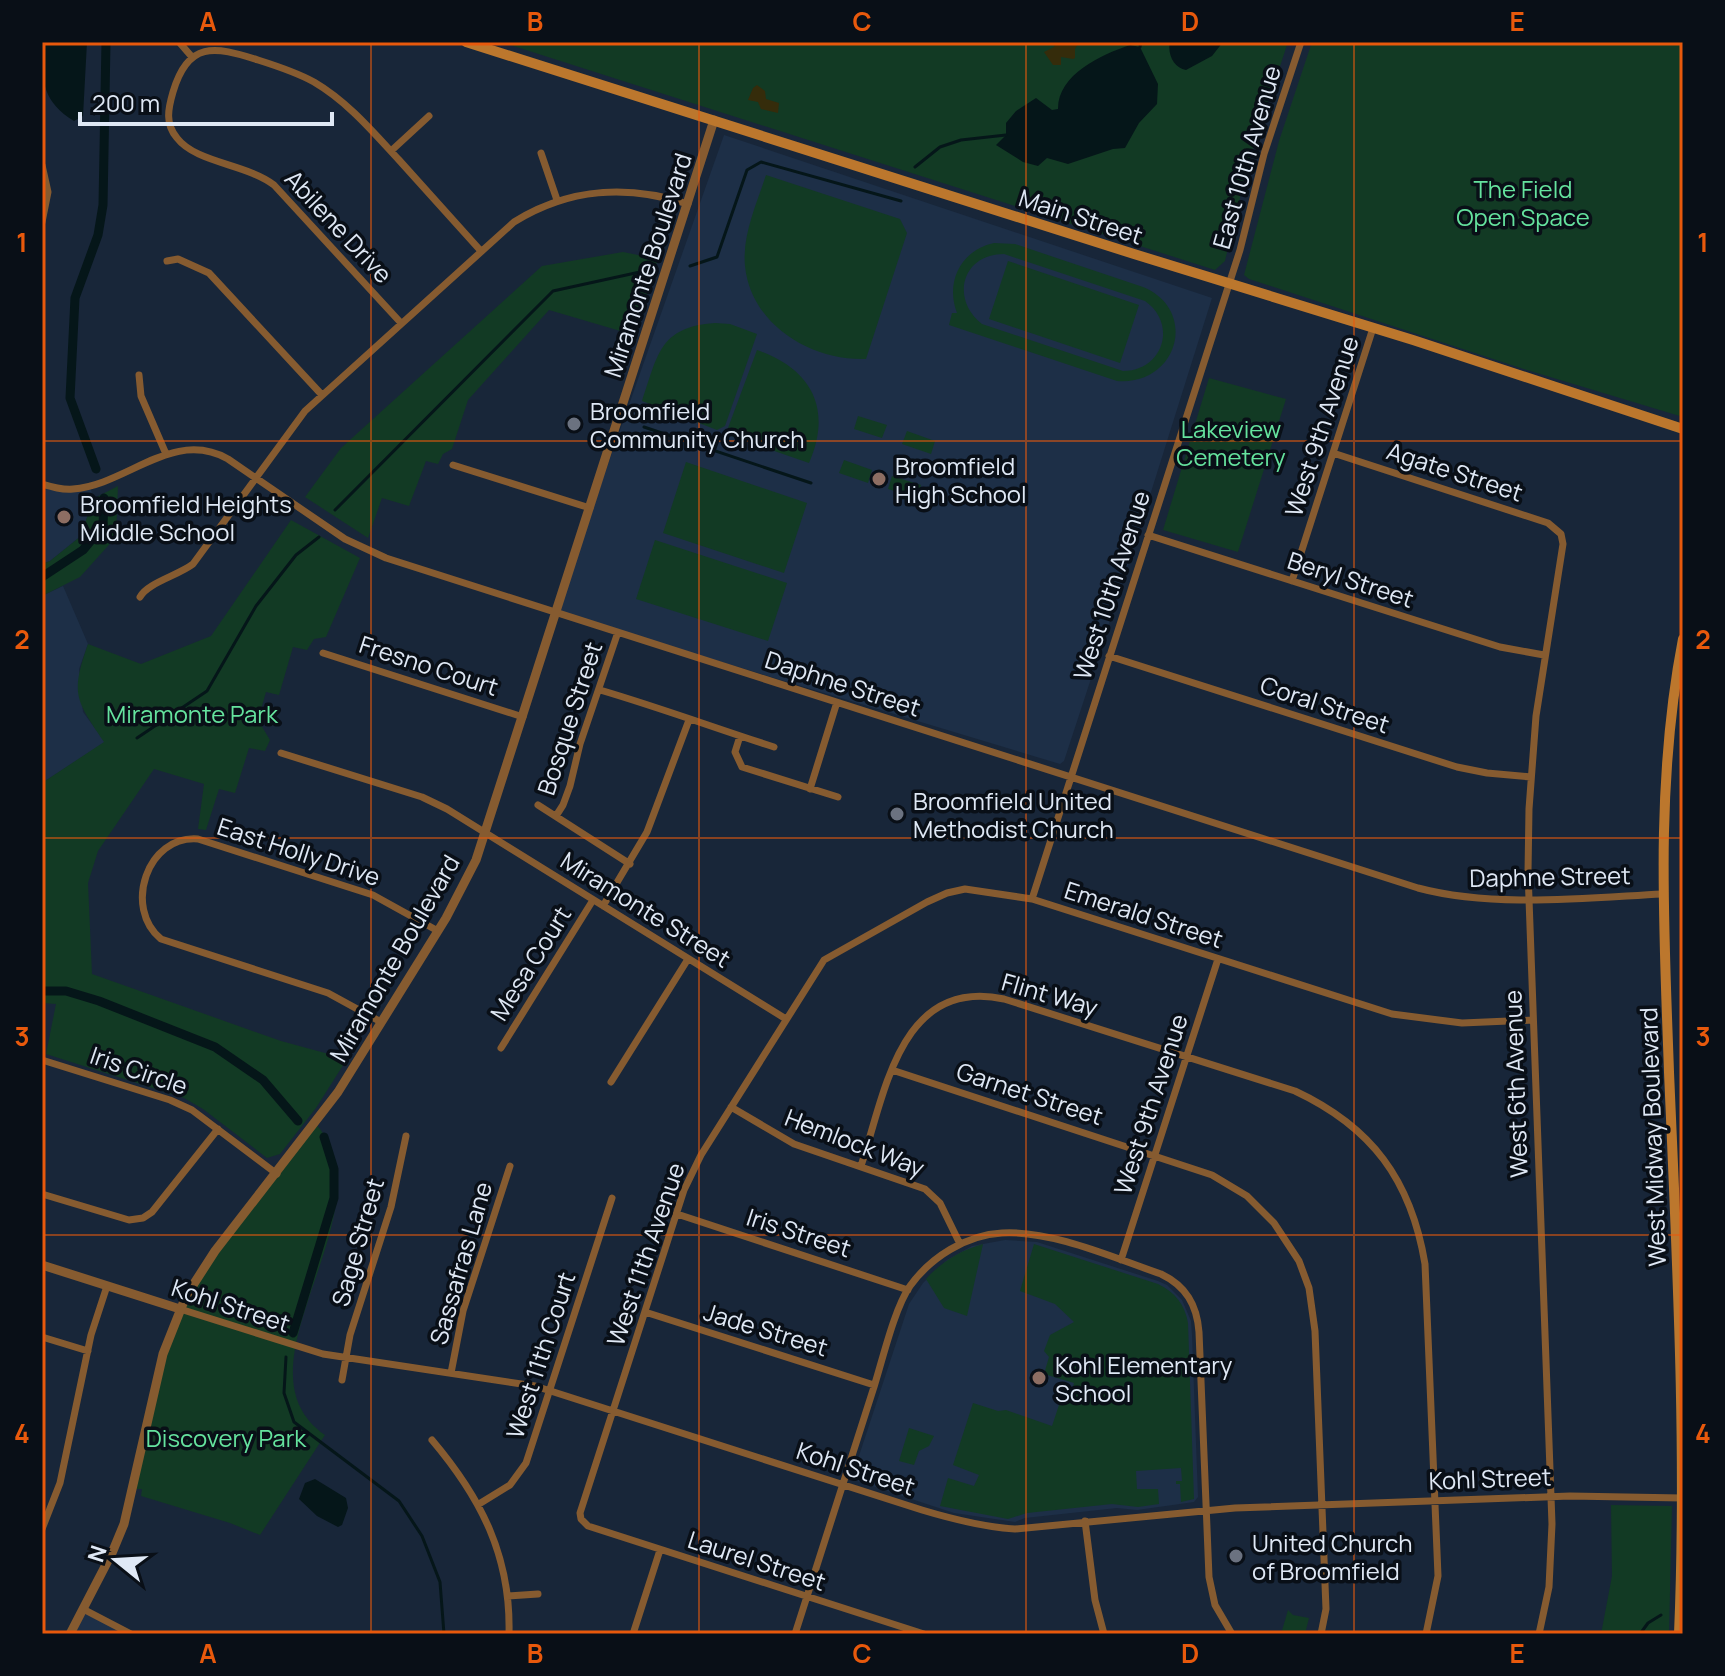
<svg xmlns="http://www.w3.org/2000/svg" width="1725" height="1676" font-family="Manrope,sans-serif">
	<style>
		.built { fill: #1d2f47 }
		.green { fill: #123a24; fill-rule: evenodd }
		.sand { fill: #352c0b }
		.water { fill: #051619 }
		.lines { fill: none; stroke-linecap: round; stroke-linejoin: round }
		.stream { stroke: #051619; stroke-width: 3 }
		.canal { stroke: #051619; stroke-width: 9 }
		.minor { stroke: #865b30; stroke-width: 7 }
		.tertiary { stroke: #865b30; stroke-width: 9 }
		.secondary { stroke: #bc772d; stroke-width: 10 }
		.grid { fill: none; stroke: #e8590c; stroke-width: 2; stroke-opacity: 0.55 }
		.worship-dot { fill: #6b7280; stroke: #090f17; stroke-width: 3 }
		.education-dot { fill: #8d6e63; stroke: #090f17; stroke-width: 3 }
		.labels { text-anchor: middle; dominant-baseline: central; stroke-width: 7; stroke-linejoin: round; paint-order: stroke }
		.street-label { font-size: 24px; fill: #dfe8f5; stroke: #090f17 }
		.park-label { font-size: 24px; fill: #65e39e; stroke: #090f17 }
		.poi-label { font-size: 24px; fill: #dfe8f5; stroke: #090f17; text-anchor: start }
		.neatline { fill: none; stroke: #e8590c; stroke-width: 3 }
		.grid-label { font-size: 26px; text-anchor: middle; font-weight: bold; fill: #e8590c }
	</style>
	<rect width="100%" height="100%" fill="#182639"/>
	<!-- built -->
	<path class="built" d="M724,135l488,163 -88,280 -60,183 -4,3 -504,-152z
		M42,484l10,3 38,-2 3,14 -12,37 -31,25 -8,3z
		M63,586l25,58 -9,25 4,43 22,30 -63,41v-187z
		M1005,1240l32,2 121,39 9,4 15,15 9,21 1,14 6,162 -4,5 -57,8 -20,-2 -92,10 -10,4 -61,-9 -100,-33 -1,-6 56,-170 14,-21 24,-23 25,-14z
		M83,1609l48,25h-61z"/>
	<!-- green -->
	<path class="green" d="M501,42h787l-39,118 -24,101 -10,9z
		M1312,42h371v375l-156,-47 -278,-91 -5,-4 35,-134z
		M766,175l134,44 7,14 -41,126c-55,2 -115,-34 -121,-93 -3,-31 12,-63 21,-91z
		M994,243l21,1 128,43c56,23 35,99 -26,94l-168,-56 3,-12h5c-12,-31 4,-63 37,-70zM1004,254l141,47c33,23 18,70 -22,70l-141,-47c-32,-25 -20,-70 22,-70z
		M623,252l35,7 -24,76 -85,-25 -81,90 -16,49 -9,5 -5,10 -12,-3 -17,45 -27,-8 -14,40 -63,-41 36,-49 201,-182z
		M1008,261l131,44 -19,58 -131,-44z
		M715,323l15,1 27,10 -32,92 -8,4 -75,-29c16,-46 17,-74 73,-78z
		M757,350c54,19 76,58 52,113l-78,-27 -3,-8z
		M1209,378l77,21 -48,153 -75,-22z
		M858,416l29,9 -5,13 -28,-9z
		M907,431l28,10 -4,13 -29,-10z
		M844,460l28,10 -4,13 -29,-10z
		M686,462l121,41 -23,70 -121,-40z
		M892,476l29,9 -4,13 -29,-9z
		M118,486l-2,51 -36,40 -38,19v-32l8,-3 31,-25 12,-37z
		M291,520l69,38 -34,79 -12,2 -7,11 -14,-3 -14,48 -13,-3 -8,28 12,20 -5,11 -16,-3 -14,45 -16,-4 -13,41 -8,-1 6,-45 -50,-15 -56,82 -10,32 4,91 189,67 66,18 -31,49 -36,46 -13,4 -64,-49 -19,-11 -138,-44 10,-50 -14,-1v-220l62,-41c-28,-42 -34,-47 -16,-98l53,20 70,-28z
		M655,540l132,43 -19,58 -132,-42z
		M315,1123c80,88 -89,243 10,312l-65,100 -30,-12 -89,-27 1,-7h-8l19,-93 33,-99z
		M983,1244l-16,72 -23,-8 -18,-29c15,-17 35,-29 57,-35z
		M1034,1244l124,40c17,8 27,21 30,39l6,176 -13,3 -1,-18h-4v-3h6l-1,-13 -45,3 1,18h21l1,15 -21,3 -26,-3 -85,9 -19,6 -68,-13 8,-28 26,8 5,-11 -26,-10 20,-62 25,8 8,-1 46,16 7,-21 11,-8 4,-14 -30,-9 5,-17 -5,-6 6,-16 24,-13 -19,-18 -35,-13z
		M909,1428l25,8 -5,10 -10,5 -5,14 -15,-4z
		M1611,1505l61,1 -3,128h-68l11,-58z
		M1288,1610l5,5 16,3 -4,16h-24z"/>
	<!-- sand -->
	<path class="sand" d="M1056,42h23l-4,7v9l-2,1 -12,-2v8h-8l-9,-13 10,-5z
		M757,85l8,6 1,8 13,4 -1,10 -17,-4 -3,-7 -10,-2 5,-12z"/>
	<!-- water -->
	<path class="water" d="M42,42h45l-4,74 -9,5c-34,-21 -32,-44 -32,-79z
		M1170,42h53l-11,14 -26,14c-12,-2 -19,-16 -16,-28z
		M1130,45l10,2 18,37 -1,20 -18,19 -14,25 -12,1 -45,15 -21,-6 -9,8 -15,-4 -27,-17 10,-10v-12l10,-12 20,-13 16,12 6,-1c0,-35 43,-54 72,-64z
		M315,1479l31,19 2,10 -6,17 -4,2 -21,-11 -18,-17 6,-16z"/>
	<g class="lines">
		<!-- stream -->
		<path class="stream" d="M1140,47l1,-5
			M915,167l25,-20 21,-7 45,-5
			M690,266l27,-9 30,-87 14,-8 140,39
			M644,427l167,56
			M335,510l218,-219 87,-19
			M137,738l70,-47 49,-85 40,-51 23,-18
			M286,1357l-2,36 10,29 105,79 23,35 18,46 4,52
			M1640,1634l8,-11 13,-8"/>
		<!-- canal -->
		<path class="canal" d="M96,469l-26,-71 5,-100 23,-63 5,-30 3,-163
			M42,577l41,-27 20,-24 1,-28
			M42,991h24l33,10 116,46 48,33 35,41
			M293,1333l41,-135v-29l-10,-32"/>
		<!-- minor -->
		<path class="minor" d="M179,42l13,15
			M391,151l38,-35
			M541,153l16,47
			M42,165l6,27 -6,30
			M167,261l11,-2 31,14 113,122
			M401,323l-127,-138c-27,-21 -78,-22 -97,-47 -12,-14 -9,-29 -4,-46 15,-51 41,-46 85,-32 19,6 38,12 56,22 34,20 59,50 85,78 27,30 54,60 81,90
			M139,375l2,21 25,58
			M1333,453l215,70 13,11 2,10 -27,172 -7,93 -1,63 24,652 -3,63 -10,47
			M453,465l137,43
			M42,484c10,3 20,6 31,5 54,-4 100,-61 155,-30l117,80 41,19 1032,330c75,20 167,10 244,6
			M1148,535l352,112 44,8
			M1292,581l81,-253
			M140,597c7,-14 39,-22 53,-33l112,-153 209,-189c55,-34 112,-38 174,-18
			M323,653l200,64
			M1109,656l348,111 30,6 44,4
			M600,690c58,17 115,38 174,57
			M740,736l-5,16 7,15 96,30
			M281,753l141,44 25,12 339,210
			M810,789l27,-87
			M538,805l92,59
			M556,816l7,-11 7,-19 10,-42 38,-112
			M1032,899l208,-649 24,-96 37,-112
			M603,906l44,-74 42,-112
			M381,1022l-53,-29 -167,-54c-38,-31 -14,-104 37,-100l175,56 65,36
			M501,1048l92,-148
			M42,1060l128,40 22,10 85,64
			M892,1070l320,105 35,21 27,27 25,38 10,27 6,43 11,278 -5,25
			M611,1082l77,-123
			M731,1107l63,37 131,45 15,14 20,41
			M861,1166c24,-73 39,-189 143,-167l291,92c77,36 116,89 130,173l13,312 -12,58
			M42,1194l87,26 14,-2 9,-6 66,-83
			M677,1214l231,76
			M1121,1260l97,-301
			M180,1309l143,45 212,32 387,124c30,9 61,17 93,19l220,-21 335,-12 112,2
			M645,1312l229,73
			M42,1337l46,14
			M451,1373l12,-62 47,-145
			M342,1380l8,-45 41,-128 15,-71
			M432,1440c49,58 79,116 77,194
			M479,1504l31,-19 16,-22 86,-265
			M1085,1521l10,79 9,34
			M42,1529l18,-46 31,-148 16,-49
			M508,1596l30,-2
			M83,1609l48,25
			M633,1634l27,-84
			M795,1634c26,-81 52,-163 78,-244 9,-28 21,-81 37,-104 21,-29 56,-51 92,-53 50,-3 112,25 159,41 25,12 36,31 38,58l10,245 6,28 17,29
			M924,1634l-336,-108 -7,-7 -1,-6 104,-323 17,-35 123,-195 103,-58 20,-9 18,-4 67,10 360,115 70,9 71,-3"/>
		<!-- tertiary -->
		<path class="tertiary" d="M42,1265l138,44
			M70,1634l42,-81 12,-29 39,-170 23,-58 29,-45 123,-159 108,-174 30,-58 238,-740"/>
		<!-- secondary -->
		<path class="secondary" d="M466,42l668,212 279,86 270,89
			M1679,1634c8,-187 -2,-374 -10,-562 -5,-145 -14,-289 14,-433"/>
	</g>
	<!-- grid -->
	<path class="grid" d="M371,42v1592M699,42v1592M1026,42v1592M1354,42v1592M42,441h1641M42,838h1641M42,1235h1641"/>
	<!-- markers -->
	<g class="worship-dot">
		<circle cx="574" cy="424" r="8"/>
		<circle cx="897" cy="814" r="8"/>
		<circle cx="1236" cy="1556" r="8"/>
	</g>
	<g class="education-dot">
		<circle cx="879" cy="479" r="8"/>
		<circle cx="64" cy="517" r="8"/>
		<circle cx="1039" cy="1378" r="8"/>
	</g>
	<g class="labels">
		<!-- street labels -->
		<g class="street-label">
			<text transform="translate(1246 157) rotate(-74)">East 10th Avenue</text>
			<text transform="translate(1081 216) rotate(18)">Main Street</text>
			<text transform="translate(339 226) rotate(47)">Abilene Drive</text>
			<text transform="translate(647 265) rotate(-72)">Miramonte Boulevard</text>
			<text transform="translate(1321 426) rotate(-72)">West 9th Avenue</text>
			<text transform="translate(1455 471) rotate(18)">Agate Street</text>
			<text transform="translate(1351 579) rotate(18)">Beryl Street</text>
			<text transform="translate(1111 585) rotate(-72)">West 10th Avenue</text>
			<text transform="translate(429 665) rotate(18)">Fresno Court</text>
			<text transform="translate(843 683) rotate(18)">Daphne Street</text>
			<text transform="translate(1325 704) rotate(18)">Coral Street</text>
			<text transform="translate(569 718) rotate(-72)">Bosque Street</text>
			<text transform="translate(299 851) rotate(18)">East Holly Drive</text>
			<text transform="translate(1550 876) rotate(-1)">Daphne Street</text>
			<text transform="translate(646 909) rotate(32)">Miramonte Street</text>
			<text transform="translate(1144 914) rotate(18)">Emerald Street</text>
			<text transform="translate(394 958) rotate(-60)">Miramonte Boulevard</text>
			<text transform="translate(530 963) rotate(-58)">Mesa Court</text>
			<text transform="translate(1050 994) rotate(16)">Flint Way</text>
			<text transform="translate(139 1070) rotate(19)">Iris Circle</text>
			<text transform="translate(1515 1084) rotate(-92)">West 6th Avenue</text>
			<text transform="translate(1030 1093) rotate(18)">Garnet Street</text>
			<text transform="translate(1150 1104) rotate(-72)">West 9th Avenue</text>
			<text transform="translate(1652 1137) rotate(-92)">West Midway Boulevard</text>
			<text transform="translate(855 1142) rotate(21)">Hemlock Way</text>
			<text transform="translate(799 1232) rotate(18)">Iris Street</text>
			<text transform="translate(357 1242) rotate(-74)">Sage Street</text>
			<text transform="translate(645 1254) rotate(-71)">West 11th Avenue</text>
			<text transform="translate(460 1263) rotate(-74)">Sassafras Lane</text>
			<text transform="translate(231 1305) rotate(18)">Kohl Street</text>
			<text transform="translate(766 1329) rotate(17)">Jade Street</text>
			<text transform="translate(540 1355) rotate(-72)">West 11th Court</text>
			<text transform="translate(856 1468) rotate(18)">Kohl Street</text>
			<text transform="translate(1490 1478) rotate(-2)">Kohl Street</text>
			<text transform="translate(757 1560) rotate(18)">Laurel Street</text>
		</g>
		<!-- park labels -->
		<g class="park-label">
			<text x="1523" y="188">The Field<tspan x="1523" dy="28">Open Space</tspan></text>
			<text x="1231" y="428">Lakeview<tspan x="1231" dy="28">Cemetery</tspan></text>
			<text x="192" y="713">Miramonte Park</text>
			<text x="226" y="1437">Discovery Park</text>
		</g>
		<!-- poi labels -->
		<g class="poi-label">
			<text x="590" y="410">Broomfield<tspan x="590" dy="28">Community Church</tspan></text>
			<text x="895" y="465">Broomfield<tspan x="895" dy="28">High School</tspan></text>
			<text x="80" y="503">Broomfield Heights<tspan x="80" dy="28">Middle School</tspan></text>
			<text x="913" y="800">Broomfield United<tspan x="913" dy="28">Methodist Church</tspan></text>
			<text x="1055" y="1364">Kohl Elementary<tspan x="1055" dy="28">School</tspan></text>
			<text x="1252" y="1542">United Church<tspan x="1252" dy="28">of Broomfield</tspan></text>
		</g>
	</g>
	<!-- border -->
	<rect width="1725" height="1676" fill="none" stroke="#090f17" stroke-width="88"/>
	<!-- north arrow -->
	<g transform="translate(116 1560) rotate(288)" stroke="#090f17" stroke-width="6" paint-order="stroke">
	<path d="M0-6L14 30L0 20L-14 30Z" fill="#dfe8f5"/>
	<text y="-12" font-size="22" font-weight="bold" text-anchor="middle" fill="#dfe8f5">N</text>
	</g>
	<!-- scale -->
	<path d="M80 112v12h252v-12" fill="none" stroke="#dfe8f5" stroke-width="4"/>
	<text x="92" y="112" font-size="24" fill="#dfe8f5" stroke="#090f17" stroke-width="6" paint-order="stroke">200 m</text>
	<rect x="44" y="44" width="1637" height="1588" class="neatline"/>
	<g class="grid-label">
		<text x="208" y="31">A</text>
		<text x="535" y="31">B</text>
		<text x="862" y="31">C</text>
		<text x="1190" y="31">D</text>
		<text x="1517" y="31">E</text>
		<text x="22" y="252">1</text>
		<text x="1703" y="252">1</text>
		<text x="22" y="649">2</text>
		<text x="1703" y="649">2</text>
		<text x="22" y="1046">3</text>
		<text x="1703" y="1046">3</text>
		<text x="22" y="1443">4</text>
		<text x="1703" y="1443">4</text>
		<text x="208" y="1663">A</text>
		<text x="535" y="1663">B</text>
		<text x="862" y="1663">C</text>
		<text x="1190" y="1663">D</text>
		<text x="1517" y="1663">E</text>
	</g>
</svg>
